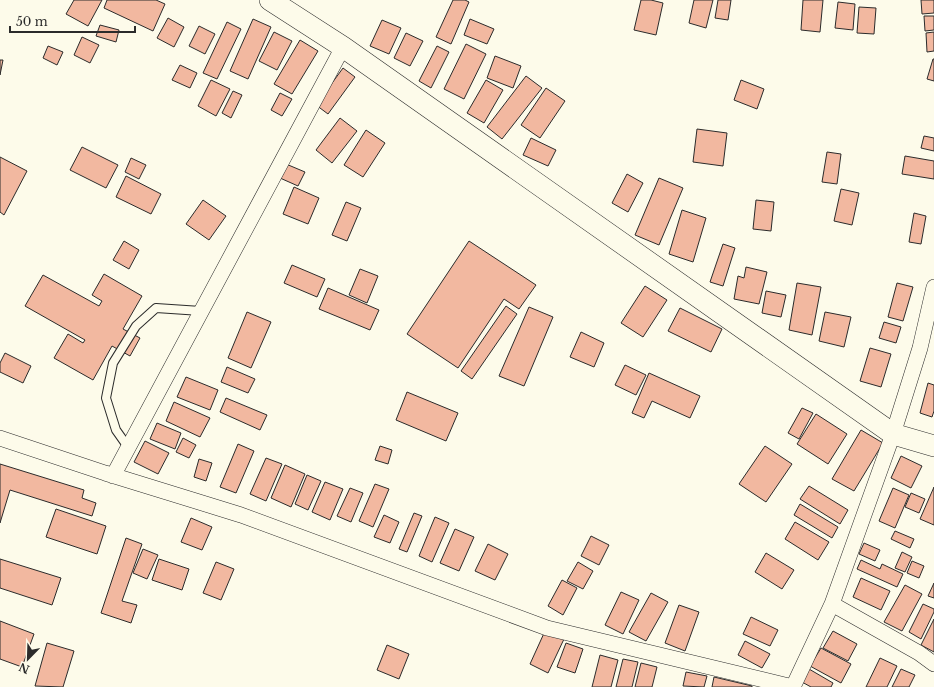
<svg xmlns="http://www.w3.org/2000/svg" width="934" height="687" font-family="'Libre Baskerville',serif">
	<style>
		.building { fill: #f2b8a0; stroke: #2b2b2b }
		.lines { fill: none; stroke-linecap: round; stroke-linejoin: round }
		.service-casing { stroke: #2b2b2b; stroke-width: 10 }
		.minor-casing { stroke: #2b2b2b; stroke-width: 16 }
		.secondary-casing { stroke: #2b2b2b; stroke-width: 22 }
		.service { stroke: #fdfbea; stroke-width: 8 }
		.minor { stroke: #fdfbea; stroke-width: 15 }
		.secondary { stroke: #fdfbea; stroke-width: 21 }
	</style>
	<rect width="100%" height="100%" fill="#fdfbea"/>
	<!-- building -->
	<path class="building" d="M74,0h28l-14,26 -22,-12z
		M107,0h49l9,4 -12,27 -49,-23z
		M453,0h12l4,2 -18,42 -15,-7z
		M641,0h10l12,3 -7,32 -22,-5z
		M694,0h19l-7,28 -17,-5z
		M718,0h13l-3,20 -13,-2z
		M803,0h20l-3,32 -19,-2z
		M921,0h13v13l-12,1z
		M838,2l17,2 -2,26 -18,-2z
		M859,7l17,1 -2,26 -17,-1z
		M924,16h10v14l-9,1z
		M168,18l16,9 -10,20 -17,-9z
		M253,19l18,8 -23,52 -18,-8z
		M470,19l24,10 -7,15 -23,-9z
		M382,20l19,8 -12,26 -19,-8z
		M227,22l14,7 -24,50 -14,-6z
		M100,25l19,5 -3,12 -20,-6z
		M199,26l16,8 -10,20 -16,-8z
		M274,32l18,9 -15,29 -18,-9z
		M934,32v19l-7,1 -1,-19z
		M406,33l17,8 -13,25 -16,-8z
		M82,37l17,8 -9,18 -16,-8z
		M300,40l18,11 -26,43 -18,-10z
		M466,44l20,10 -22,45 -20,-10z
		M48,46l15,6 -6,13 -14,-7z
		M437,46l12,6 -18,36 -12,-7z
		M495,56l26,10 -8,22 -26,-10z
		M933,59h1v22l-7,-2z
		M0,60h3l-3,15z
		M180,65l17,8 -7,15 -18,-8z
		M343,68l12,9 -27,37 -12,-9z
		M526,76l16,12 -40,51 -15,-12z
		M211,80l19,9 -14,27 -18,-10z
		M486,80l17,10 -19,33 -17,-10z
		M741,80l23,9 -7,20 -23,-9z
		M546,88l19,13 -25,37 -19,-13z
		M233,91l9,4 -11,23 -9,-5z
		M280,93l12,6 -10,17 -11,-6z
		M340,118l17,13 -25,32 -16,-13z
		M697,129l30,4 -4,33 -30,-4z
		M366,130l19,13 -22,34 -19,-12z
		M924,136l10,2v13l-13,-3z
		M531,138l25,12 -8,16 -25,-11z
		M82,147l36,18 -12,23 -36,-18z
		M827,152l14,2 -4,30 -15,-2z
		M905,156l29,5v18l-32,-5z
		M0,157l27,14 -23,44 -4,-3z
		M131,158l15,7 -7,14 -14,-7z
		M286,164l19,8 -7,14 -18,-8z
		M627,174l16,9 -15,29 -16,-9z
		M126,176l35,18 -10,20 -35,-17z
		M659,178l24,10 -24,57 -24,-10z
		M294,187l25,11 -11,26 -25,-10z
		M841,189l18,4 -7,32 -18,-4z
		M203,200l23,16 -17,24 -23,-16z
		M756,200l18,2 -3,29 -18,-2z
		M346,202l15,6 -14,33 -15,-6z
		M682,210l24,8 -13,44 -24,-8z
		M914,213l12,3 -5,28 -12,-2z
		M124,241l15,9 -10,19 -16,-9z
		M469,241l67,44 -17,24 -15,-10 -46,69 -51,-34z
		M723,244l12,4 -12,38 -13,-4z
		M292,265l33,14 -8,18 -33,-14z
		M746,267l21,5 -8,32 -25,-5 4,-23 6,2z
		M360,269l18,7 -11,27 -18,-8z
		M104,274l38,22 -19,33 17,9 -10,18 -18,-10 -19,34 -39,-22 14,-24 15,9 2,-3 -60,-34 18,-31 56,31 3,-5 -10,-6z
		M797,283l24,4 -9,48 -23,-5z
		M897,283l16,4 -10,34 -15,-4z
		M645,286l22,14 -24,37 -22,-14z
		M328,288l51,22 -9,20 -51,-21z
		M766,291l20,4 -5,22 -19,-4z
		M506,306l11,8 -45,65 -11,-8z
		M529,307l24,10 -29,69 -25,-10z
		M680,308l42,21 -11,23 -43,-21z
		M247,312l24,10 -20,46 -23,-10z
		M825,312l26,5 -7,30 -25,-6z
		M884,322l17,5 -5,16 -17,-5z
		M581,332l23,11 -10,24 -24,-10z
		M870,348l21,6 -10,33 -21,-6z
		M5,353l26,13 -8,17 -23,-11v-9z
		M625,365l21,10 -10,20 -21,-10z
		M227,367l28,12 -7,14 -27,-11z
		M649,373l51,23 -10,22 -38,-17 -8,17 -12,-5z
		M186,377l32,13 -8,20 -33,-13z
		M928,383l6,2v26l-2,6 -12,-4z
		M407,392l51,21 -12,28 -50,-21z
		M226,398l41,17 -7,15 -40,-18z
		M174,402l36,16 -10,19 -34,-16z
		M802,408l11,5 -14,26 -11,-6z
		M816,414l31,20 -19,30 -31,-20z
		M157,423l24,10 -6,16 -25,-10z
		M861,430l22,13 -29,48 -22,-12z
		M183,438l13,7 -7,13 -13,-6z
		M145,441l24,12 -11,21 -24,-12z
		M238,444l16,7 -18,42 -16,-6z
		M380,446l12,4 -4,14 -13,-4z
		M765,446l27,18 -26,38 -27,-18z
		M901,456l21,10 -11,22 -20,-10z
		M266,458l16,6 -16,37 -16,-7z
		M199,459l13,4 -6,18 -12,-4z
		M0,464l84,26 -2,8 14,5 -4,13 -82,-26 -10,33z
		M285,465l20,9 -14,33 -20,-9z
		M307,475l14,6 -13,29 -13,-6z
		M325,482l18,7 -13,31 -18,-8z
		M375,484l14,5 -16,38 -14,-6z
		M809,486l39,24 -8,14 -40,-25z
		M934,487v38l-14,-6z
		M350,488l13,5 -12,29 -14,-6z
		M893,488l16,7 -14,33 -16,-7z
		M911,493l14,6 -6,14 -14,-6z
		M800,504l38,23 -6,11 -38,-23z
		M56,509l50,17 -9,28 -51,-17z
		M414,513l8,3 -15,36 -8,-3z
		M384,515l15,7 -9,21 -16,-6z
		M435,517l14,6 -17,39 -13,-6z
		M191,518l21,9 -10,23 -21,-8z
		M795,522l34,20 -11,18 -33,-21z
		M455,529l19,8 -15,34 -19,-8z
		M895,531l19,8 -4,9 -19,-9z
		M591,536l18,9 -10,20 -18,-9z
		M126,538l16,6 -20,57 15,4 -6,18 -30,-10z
		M864,543l16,7 -5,11 -16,-7z
		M488,544l20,10 -13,26 -20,-9z
		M143,549l15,6 -11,24 -14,-6z
		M902,552l10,5 -7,15 -10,-4z
		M766,553l28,17 -12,19 -27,-17z
		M0,559l61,19 -9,27 -52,-17z
		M159,559l30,10 -7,21 -30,-10z
		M861,560l19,9 2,-5 21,10 -6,13 -40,-18z
		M912,561l12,5 -5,12 -12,-5z
		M216,562l18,7 -13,31 -18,-7z
		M578,562l15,9 -10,18 -16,-8z
		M861,578l29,13 -9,19 -28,-13z
		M562,580l15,8 -14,27 -15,-9z
		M934,583v15l-6,-2z
		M905,585l17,9 -20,37 -18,-9z
		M621,592l18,8 -16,34 -18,-9z
		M651,593l17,9 -22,39 -17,-9z
		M923,604l11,5v3l-13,27 -12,-7z
		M679,605l20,7 -14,39 -20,-8z
		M751,617l27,13 -8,16 -27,-12z
		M934,619v33l-13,-7z
		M0,621l34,13 -12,33 -22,-8z
		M545,631l19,8 -16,34 -18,-9z
		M833,631l24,13 -9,17 -25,-13z
		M745,641l25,13 -8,14 -24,-13z
		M47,643l27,8 -11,36 -28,-1z
		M566,643l17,6 -8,24 -18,-6z
		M387,645l22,9 -10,25 -22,-9z
		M821,648l30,16 -10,19 -31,-17z
		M600,655l18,5 -7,27h-19z
		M880,658l17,8 -10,21h-21z
		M623,659l15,3 -6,25h-16z
		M641,663l16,4 -5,20h-17z
		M809,669l24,14 -2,4h-20l-9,-5z
		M901,669l14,6 -6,12h-17z
		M686,672l21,4 -3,11 -21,-1z
		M714,677l38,9v1h-40z"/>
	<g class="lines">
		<defs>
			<path id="service" d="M128,447l-12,-17 -10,-32 7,-35 23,-37 20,-18 45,3"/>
			<path id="minor" d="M0,438l105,35 136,42 306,113 246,59
				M113,476l230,-429
				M832,604l87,49 15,11
				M793,687l39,-83 61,-170 27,-86 14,-61"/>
			<path id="secondary" d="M270,0l73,47 550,387 41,12"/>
		</defs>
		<!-- service casing -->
		<use href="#service" class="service-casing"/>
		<!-- minor casing -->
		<use href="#minor" class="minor-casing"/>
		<!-- secondary casing -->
		<use href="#secondary" class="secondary-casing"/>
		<!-- service -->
		<use href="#service" class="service"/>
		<!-- minor -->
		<use href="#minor" class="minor"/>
		<!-- secondary -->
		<use href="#secondary" class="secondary"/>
	</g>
	<!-- north arrow -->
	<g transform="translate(28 659) rotate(203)" stroke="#fdfbea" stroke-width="3" paint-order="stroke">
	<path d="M0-3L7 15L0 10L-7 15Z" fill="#2b2b2b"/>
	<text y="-6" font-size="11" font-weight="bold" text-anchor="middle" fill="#2b2b2b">N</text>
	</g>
	<!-- scale -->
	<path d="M10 26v6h125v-6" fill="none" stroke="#2b2b2b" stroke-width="2"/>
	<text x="16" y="26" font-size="12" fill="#2b2b2b" stroke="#fdfbea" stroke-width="3" paint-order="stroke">50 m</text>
</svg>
